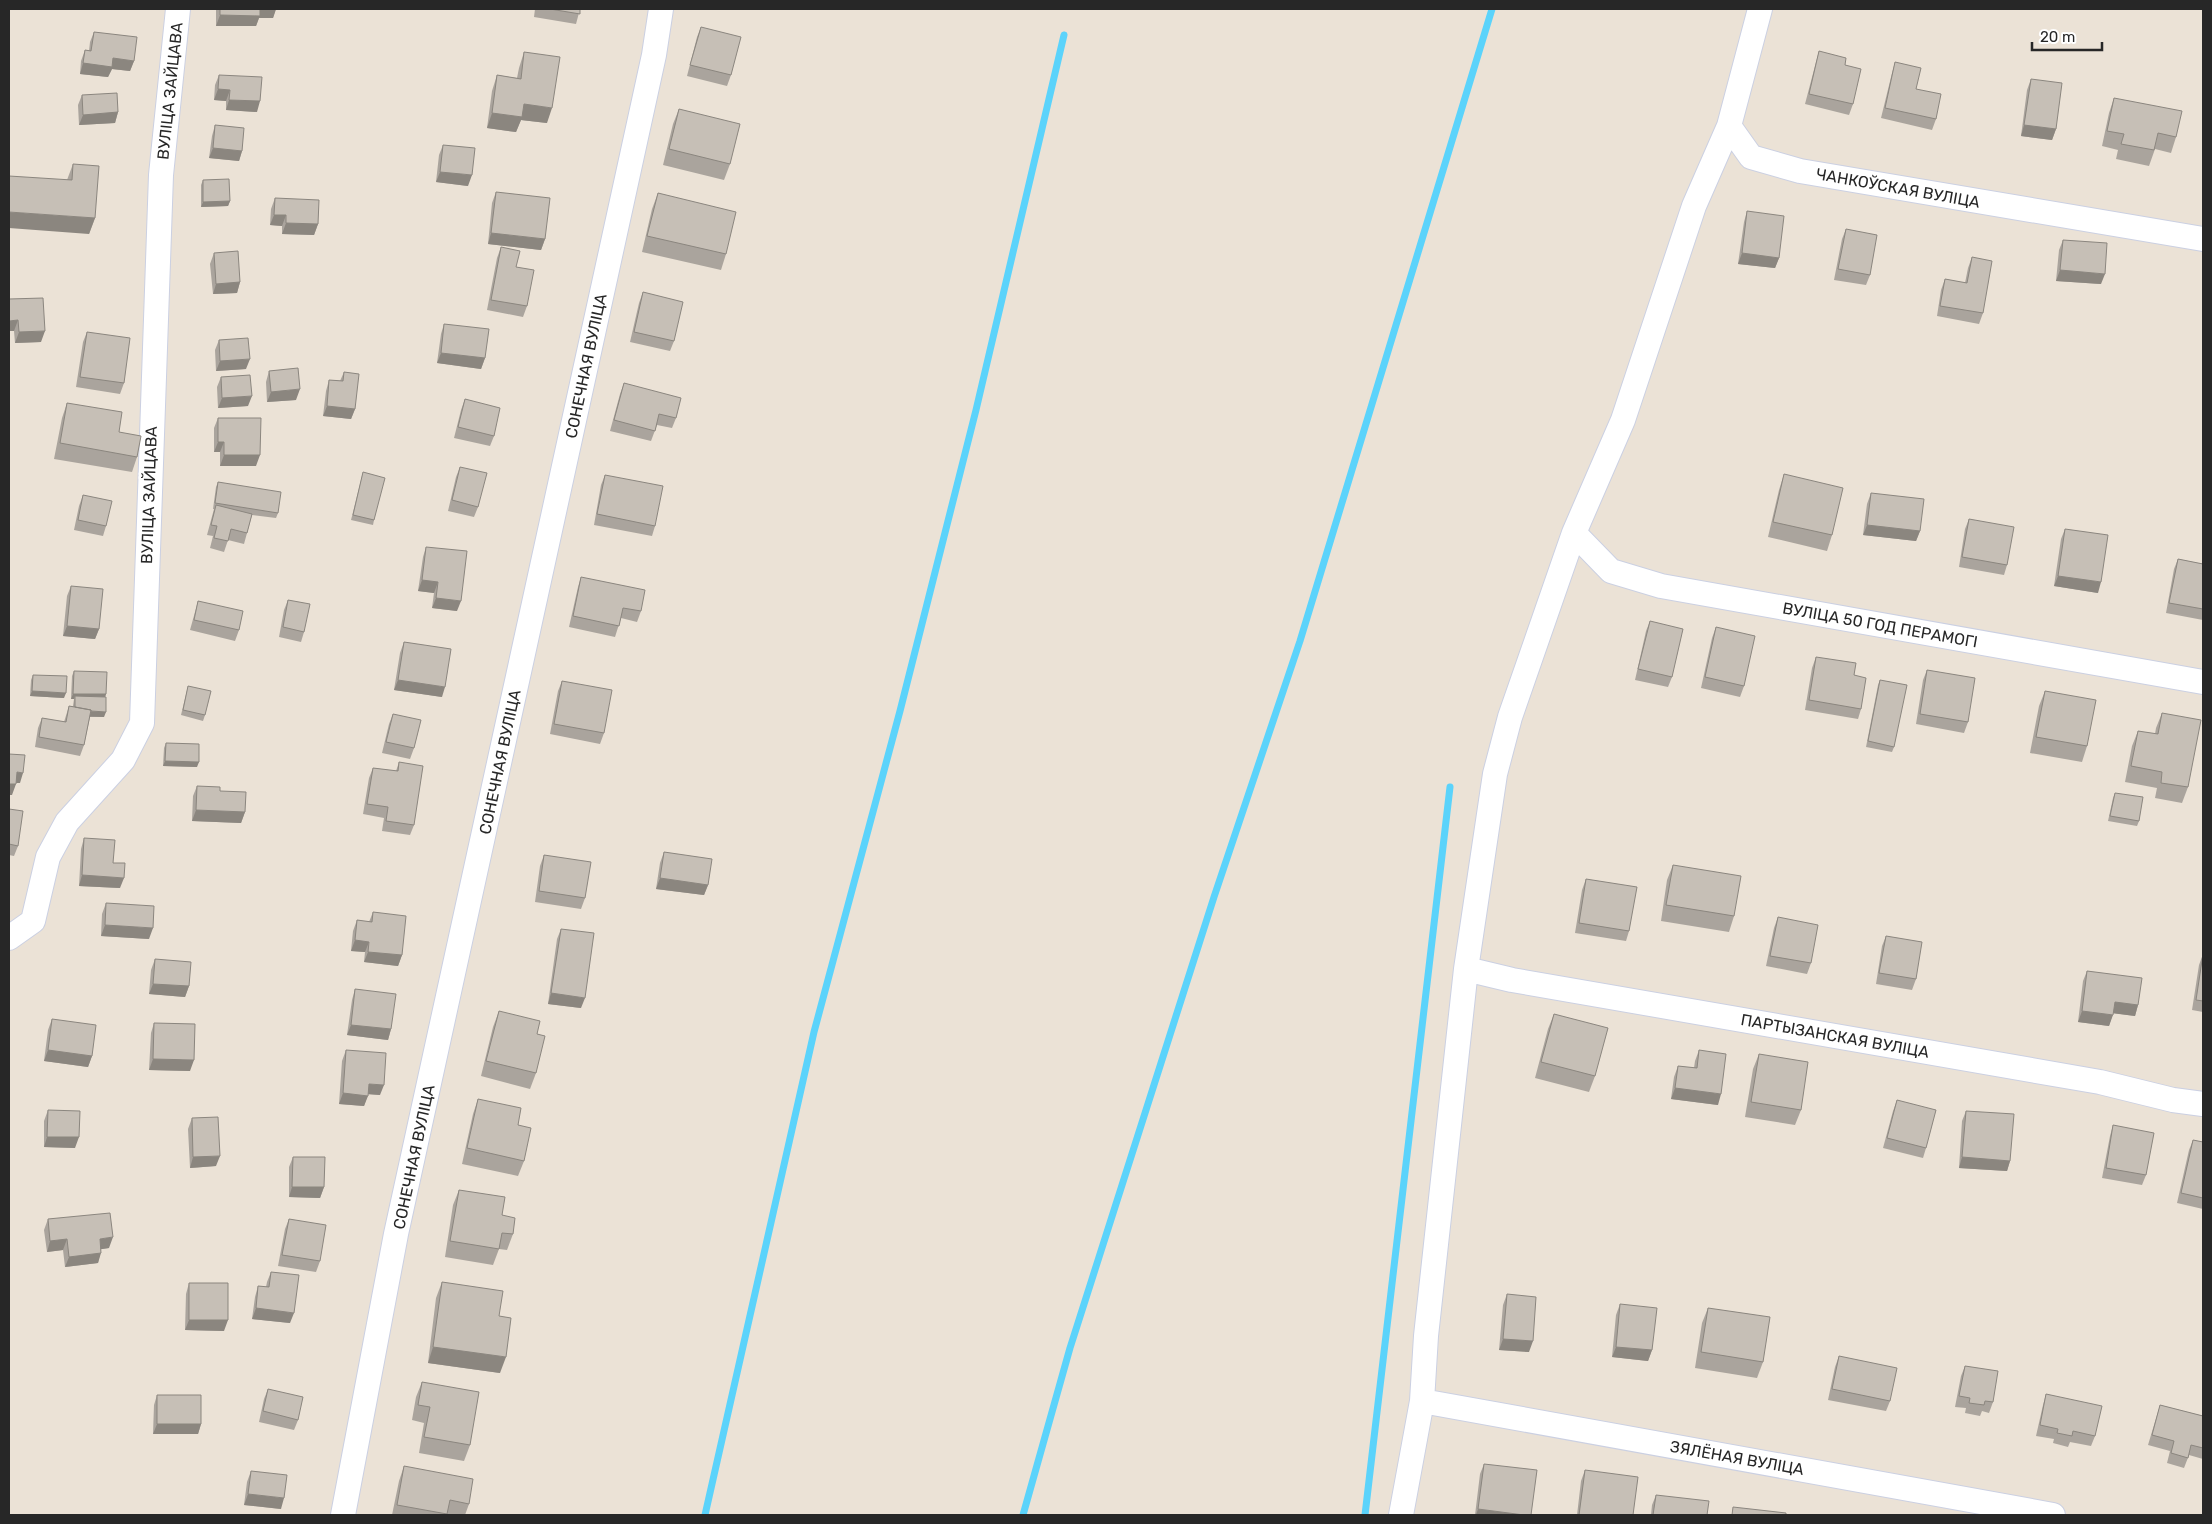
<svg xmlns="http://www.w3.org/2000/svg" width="2212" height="1524" font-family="Rubik,sans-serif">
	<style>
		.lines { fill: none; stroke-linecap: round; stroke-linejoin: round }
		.stream { stroke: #5bd3fb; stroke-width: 7 }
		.street-casing { stroke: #cbd0e2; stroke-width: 26 }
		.street { stroke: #fff; stroke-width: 24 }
		.wall { fill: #aaa49d }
		.shaded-wall { fill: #8b867f }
		.building { fill: #c6bfb6; stroke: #8b867f }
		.labels { text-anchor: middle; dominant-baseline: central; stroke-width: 5; stroke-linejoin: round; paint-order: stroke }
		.street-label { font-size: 16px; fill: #272727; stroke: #fff }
	</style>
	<rect width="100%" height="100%" fill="#ebe2d6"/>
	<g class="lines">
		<!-- stream -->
		<path class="stream" d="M705,1515l109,-483 86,-321 76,-301 88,-375
			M1023,1515l47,-167 144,-451 86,-256 192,-632
			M1365,1515l85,-728"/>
		<defs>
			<path id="street" d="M1760,9l-31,117 22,31 49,14 403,68
				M1574,533l37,38 50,15 542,96
				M9,938l24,-17 15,-64 19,-35 56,-62 19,-37 19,-548 17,-166
				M1466,969l46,11 588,102 73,18 30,4
				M1422,1401l631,114
				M343,1515l53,-281 258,-1179 7,-46
				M1401,1515l21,-114 4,-65 40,-367 29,-195 15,-57 64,-184 49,-113 71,-214 35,-80"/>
		</defs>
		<!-- street casing -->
		<use href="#street" class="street-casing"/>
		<!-- street -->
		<use href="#street" class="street"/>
	</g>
	<!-- wall -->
	<path class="wall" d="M216,9h60l-3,9h-14l-3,8h-40z
		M535,9h45l-4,15 -42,-7z
		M701,27l30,48 -4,11 -40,-10 10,-39z
		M94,32l40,29 -4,10 -18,-2 -4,8 -28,-3 1,-13 4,-11 4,1 1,-9z
		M1819,51l26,14 8,39 -4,11 -44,-11 11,-42z
		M524,52l23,71 -26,-3 -5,12 -29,-4 5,-37 5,-16 20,3 2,-10z
		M1895,62l21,27 20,30 -4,11 -51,-12 11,-45z
		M219,75l38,37 -31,-2v-9l-12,-1 1,-15z
		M2031,79l25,50 -4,11 -31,-4 6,-46z
		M82,95l36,17 -3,11 -36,2 -1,-20z
		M2114,98l62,39 -5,16 -16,-4 -6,17 -33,-7 2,-9 -16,-4 7,-33z
		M679,109l51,55 -6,16 -61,-15 10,-41z
		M215,125l27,26 -3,10 -30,-3 3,-22z
		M443,145l25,41 -32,-4 3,-27z
		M73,164l22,54 -6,16 -22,-54z
		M203,180l27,21 -2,5 -27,1v-22z
		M496,192l49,47 -4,11 -53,-6 4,-41z
		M658,193l68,61 -5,16 -79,-18 10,-43z
		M275,198l43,26 -4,11 -32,-1v-8l-12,-1 1,-16z
		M1747,211l32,47 -4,10 -37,-4 6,-42z
		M1846,229l24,46 -4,10 -32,-5 8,-41z
		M2063,240l38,44 -45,-3 3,-31z
		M501,247l15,20 11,39 -4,11 -36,-7 10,-52z
		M214,253l26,29 -3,11 -24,1 -3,-30z
		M1972,257l11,56 -4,11 -42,-8 4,-26 4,-11 20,4 3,-15z
		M643,292l31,49 -4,10 -40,-9 9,-39z
		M9,299l32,43 -26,1 -1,-12z
		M444,324l41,34 -4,11 -44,-6 4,-29z
		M87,332l37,51 -4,11 -44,-7 7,-45z
		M219,340l27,29 -30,2 -1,-21z
		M269,371l27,29 -29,2 -1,-20z
		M344,372l11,37 -4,10 -28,-3 3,-25 3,-11 11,1z
		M221,377l27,29 -30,2 -1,-21z
		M624,383l52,35 -4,10 -15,-3 -6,16 -41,-10 10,-37z
		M465,399l29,37 -4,10 -36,-8 7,-28z
		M67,403l52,29 18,25 -5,15 -78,-13 8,-41z
		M218,418l38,48h-36v-14h-6v-24z
		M460,467l18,40 -4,10 -26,-6 8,-34z
		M363,472l11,48 -1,5 -22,-5z
		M1784,474l48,61 -5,16 -59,-14 11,-47z
		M605,475l50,51 -3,10 -58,-11 7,-40z
		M218,482l60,31 -2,5 -24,-3 -5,18 -3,11 -16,-4 -4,12 -14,-4 3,-12 -6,-1 7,-26h-1l3,-22z
		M1871,493l49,38 -4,10 -53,-6 4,-31z
		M83,495l23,31 -3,10 -29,-6 5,-24z
		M1969,519l38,46 -3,10 -45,-8 6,-38z
		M2065,529l33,64 -44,-7 7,-47z
		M426,547l31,64 -25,-3 2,-15 -16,-2 5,-34z
		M2178,559l25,5v56l-37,-7 8,-44z
		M581,577l60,34 -4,11 -16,-4 -6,19 -46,-10 9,-40z
		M71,586l28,43 -4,10 -32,-3 4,-40z
		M288,600l16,32 -3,10 -22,-5 5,-27z
		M198,601l41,29 -4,11 -45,-11 5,-18z
		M1650,621l22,56 -4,10 -33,-7 11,-49z
		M1716,627l28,59 -4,11 -39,-9 11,-50z
		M404,642l38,55 -48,-7 6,-37z
		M1816,657l45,52 -3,10 -53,-9 7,-42z
		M1927,670l41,52 -4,11 -48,-9 7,-44z
		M74,671l32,23 -1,3 -1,20h-14l-6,28 -4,11 -45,-9 3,-19 4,-10 22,4 5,-16h4l1,-7h-3l1,-23z
		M33,675l31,23 -34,-2 1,-16z
		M1880,680l14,67 -2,5 -26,-5 12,-62z
		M562,681l42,52 -4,11 -50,-10 8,-43z
		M188,686l17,29 -2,6 -22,-6z
		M2045,691l42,55 -5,16 -52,-9 9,-47z
		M2162,713l26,74 -6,16 -27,-5 2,-10 -32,-6 7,-36 6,-15 17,3 1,-6z
		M393,714l21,34 -4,11 -28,-6 7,-29z
		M166,743l31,24 -34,-1 1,-18z
		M399,762l15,63 -4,10 -28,-4 2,-13 -21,-4 6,-36 4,-10 23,3z
		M197,786l23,5 25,21 -4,11 -49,-2 1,-25z
		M2115,793l24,28 -2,5 -29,-5 5,-23z
		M9,809l9,37 -4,10 -5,-1z
		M84,838l29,25 7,25 -41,-2 2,-37z
		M664,852l44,33 -4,10 -48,-6 4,-26z
		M544,855l41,43 -4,11 -46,-7 5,-36z
		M1673,865l61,51 -5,16 -68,-11 6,-41z
		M1586,879l43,52 -3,10 -51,-8 7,-43z
		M106,903l43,36 -48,-3 1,-22z
		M373,912l29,43 -4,11 -34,-4 1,-10 -14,-1 2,-20 4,-11 12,2z
		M1778,917l33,46 -4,11 -41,-8 8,-38z
		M561,929l20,79 -33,-4 9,-65z
		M1886,936l30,43 -4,11 -36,-6 6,-38z
		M2203,954v58l-11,-2 7,-45z
		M155,959l34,27 -4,11 -36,-3 2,-24z
		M2087,971l51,34 -3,11 -22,-3 -4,13 -31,-4 5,-41z
		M355,989l36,40 -3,11 -41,-5 5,-35z
		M499,1011l38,23 -1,39 -6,16 -49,-13 12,-49z
		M1554,1014l41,62 -6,16 -54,-14 13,-49z
		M52,1019l40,37 -4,11 -44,-6 4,-31z
		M154,1023l36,48 -41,-1 2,-37z
		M346,1050l34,45 -12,-1 -4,12 -25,-2 3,-43z
		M1699,1050l19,55 -47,-6 3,-22 4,-11 16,2 1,-7z
		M1759,1054l42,56 -6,15 -50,-8 8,-48z
		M478,1099l40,26 6,36 -6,15 -56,-12 11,-50z
		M1897,1100l29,48 -3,10 -40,-10 10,-37z
		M48,1110l27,38 -31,-1v-26z
		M1966,1111l44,50 -3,10 -48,-3 3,-47z
		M192,1118l24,48 -26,2 -2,-39z
		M2113,1125l33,50 -4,10 -40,-7 8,-42z
		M2193,1140l10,2v67l-26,-6 12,-53z
		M293,1157l31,30 -4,11 -31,-1v-30z
		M459,1190l43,25 11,19 -6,16 -8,-1 -6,16 -48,-8 8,-52z
		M48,1219l61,29 -8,1 -3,14 -33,4 -2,-17 -16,2 -3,-22z
		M289,1219l31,42 -4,11 -38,-6 7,-37z
		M271,1272l19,51 -38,-4 3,-22 3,-11 8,1 1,-5z
		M442,1282l57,34 1,57 -72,-10 8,-65z
		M189,1283l35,48 -39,-1 1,-36z
		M1507,1294l22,58 -30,-2 4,-45z
		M1620,1304l32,46 -4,11 -36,-4 4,-42z
		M1708,1308l55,54 -6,16 -62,-10 7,-45z
		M1839,1356l51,45 -4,10 -58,-11 7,-33z
		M1965,1366l28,36 -4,11 -7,-2 -2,5 -15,-3 1,-5 -11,-1 6,-31z
		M422,1382l48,63 -6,16 -45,-8 5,-30 -12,-3 4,-23z
		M268,1389l30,31 -4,10 -35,-8 5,-23z
		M2046,1394l49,42 -4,10 -21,-4 -2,5 -15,-4 1,-4 -18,-3 7,-31z
		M157,1395l44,29 -3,10h-45l1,-29z
		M2160,1405l43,11v43l-14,-4 -5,13 -17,-5 3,-12 -22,-6z
		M1484,1464l47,51h-56l5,-41z
		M404,1466l65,38 -4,11h-73l7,-34z
		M1585,1470l48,45h-56l4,-34z
		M251,1471l30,38 -37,-4 3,-23z
		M1656,1495l51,20h-56l1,-10z"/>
	<!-- shaded-wall -->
	<path class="shaded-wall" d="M260,9h16l-3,9h-14l-3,8h-40l4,-11z
		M113,58l21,3 -4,10 -18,-2 -4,8 -28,-3 3,-11z
		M218,89l12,1 -4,11 -12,-1z
		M229,100l31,1 -3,11 -31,-2z
		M524,104l28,4 -5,15 -26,-3 -5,12 -29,-4 5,-15z
		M118,112l-3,11 -36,2 4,-10z
		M2024,125l32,4 -4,11 -31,-4z
		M213,148l29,3 -3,10 -30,-3z
		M440,172l32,3 -4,11 -32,-4z
		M230,201l-2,5 -27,1 2,-5z
		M9,212l86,6 -6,16 -80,-6z
		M274,215h12l-4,11 -12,-1z
		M286,223l32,1 -4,11 -32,-1z
		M491,233l54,6 -4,11 -53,-6z
		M1742,253l37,5 -4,10 -37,-4z
		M2060,270l45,4 -4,10 -45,-3z
		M240,282l-3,11 -24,1 3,-10z
		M18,320l-4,11h-5v-10z
		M45,331l-4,11 -26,1 4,-11z
		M441,353l44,5 -4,11 -44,-6z
		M250,359l-4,10 -30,2 4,-10z
		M300,389l-4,11 -29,2 4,-10z
		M252,396l-4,10 -30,2 4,-10z
		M327,406l28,3 -4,10 -28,-3z
		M218,442h6l-4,10h-6z
		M224,455h36l-4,11h-36z
		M1867,525l53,6 -4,10 -53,-6z
		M2058,576l43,6 -3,11 -44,-7z
		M422,580l16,2 -4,11 -16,-2z
		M436,598l25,3 -4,10 -25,-3z
		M67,626l32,3 -4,10 -32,-3z
		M398,680l47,7 -3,10 -48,-7z
		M32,691l34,2 -2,5 -34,-2z
		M73,694h33l-2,6 -29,-4 -1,3h-3z
		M75,711l31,1 -2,5 -31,-1z
		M165,761l34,1 -2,5 -34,-1z
		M17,772l6,1 -3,10h-6z
		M9,784h7l-4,11h-3z
		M196,810l49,2 -4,11 -49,-2z
		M82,875l42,3 -4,10 -41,-2z
		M660,878l48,7 -4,10 -48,-6z
		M105,925l48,3 -4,11 -48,-3z
		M355,940l14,2 -4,10 -14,-1z
		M368,952l34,3 -4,11 -34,-4z
		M153,984l36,2 -4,11 -36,-3z
		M551,993l34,5 -4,10 -33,-4z
		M2115,1002l23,3 -3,11 -24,-3z
		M2082,1011l31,4 -4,11 -31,-4z
		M351,1025l40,4 -3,11 -41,-5z
		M48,1050l44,6 -4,11 -44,-6z
		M153,1059l41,1 -4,11 -41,-1z
		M369,1084l15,1 -4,10 -14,-1z
		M1675,1088l46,6 -3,11 -47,-6z
		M343,1093l25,3 -4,10 -25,-2z
		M47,1137h32l-4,11 -31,-1z
		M220,1156l-4,10 -26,2 3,-11z
		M1962,1157l48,4 -3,10 -48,-3z
		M292,1187h32l-4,11 -31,-1z
		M113,1237l-4,11 -13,2 4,-11z
		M67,1239l-4,11 -16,2 3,-11z
		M101,1253l-3,10 -33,4 4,-10z
		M256,1308l38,5 -4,10 -38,-4z
		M189,1320h39l-4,11 -39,-1z
		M1503,1339l30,2 -4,11 -30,-2z
		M433,1347l73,10 -6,16 -72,-10z
		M1616,1347l36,3 -4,11 -36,-4z
		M157,1424h44l-3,10h-45z
		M248,1494l36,4 -3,11 -37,-4z
		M1478,1509l46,6h-48z"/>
	<!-- building -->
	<path class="building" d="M220,9h40v7l-40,-1z
		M550,9h30v5z
		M701,27l40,10 -10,38 -41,-10z
		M94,32l43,5 -3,24 -21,-3 -1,9 -29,-4 2,-13 6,1z
		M1819,51l27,7 -1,7 16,4 -8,35 -44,-10z
		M524,52l36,5 -8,51 -28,-4 -2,13 -30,-4 5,-38 24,4z
		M1895,62l26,6 -5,21 25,5 -5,25 -51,-11z
		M219,75l43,2 -2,24 -31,-1 1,-10 -12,-1z
		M2031,79l31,4 -6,46 -32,-4z
		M117,93l1,19 -35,3 -1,-20z
		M2114,98l68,13 -6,26 -18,-4 -4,17 -33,-6 3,-10 -17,-3z
		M679,109l61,15 -10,40 -61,-15z
		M215,125l29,3 -2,23 -29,-3z
		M443,145l32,3 -3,27 -32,-3z
		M73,164l26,2 -4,52 -86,-6v-36l63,4z
		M229,179l1,22 -27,1v-22z
		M496,192l54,6 -5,41 -54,-6z
		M658,193l78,19 -10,42 -79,-18z
		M275,198l44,2 -1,24 -32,-1v-8h-12z
		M1747,211l37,5 -5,42 -37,-5z
		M1846,229l31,6 -7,40 -32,-6z
		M2063,240l44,3 -2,31 -45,-4z
		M501,247l19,4 -4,16 18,3 -7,36 -36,-6z
		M238,251l2,31 -24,2 -2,-31z
		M1972,257l20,4 -9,52 -43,-7 5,-27 22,4z
		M643,292l40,10 -9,39 -40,-9z
		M43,298l2,33 -26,1 -1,-12 -9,1v-22z
		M444,324l45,5 -4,29 -44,-5z
		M87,332l43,6 -6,45 -44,-6z
		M248,338l2,21 -30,2 -1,-21z
		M298,368l2,21 -29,3 -2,-21z
		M344,372l15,2 -4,35 -28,-3 2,-26 14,1z
		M250,375l2,21 -30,2 -1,-21z
		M624,383l57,15 -5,20 -17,-4 -4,17 -41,-11z
		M465,399l35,9 -6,28 -36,-9z
		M67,403l55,9 -3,20 22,4 -4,21 -77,-14z
		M218,418h43l-1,37h-36v-13h-6z
		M460,467l27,6 -9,34 -26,-7z
		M363,472l22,6 -11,42 -21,-5z
		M1784,474l59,14 -11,47 -59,-13z
		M605,475l58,11 -8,40 -58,-12z
		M218,482l63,10 -3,21 -63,-10z
		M1871,493l53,6 -4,32 -53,-6z
		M83,495l29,6 -6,25 -28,-6z
		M216,505l36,9 -5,19 -16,-4 -3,12 -14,-3 3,-12 -6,-1z
		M1969,519l45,8 -7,38 -45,-8z
		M2065,529l43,6 -7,47 -43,-6z
		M426,547l41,4 -6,50 -25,-3 2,-16 -16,-2z
		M2178,559l25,5v45l-34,-6z
		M581,577l64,13 -4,21 -18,-3 -4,18 -46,-10z
		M71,586l32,3 -4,40 -32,-3z
		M288,600l22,4 -6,28 -21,-5z
		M198,601l45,10 -4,19 -45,-10z
		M1650,621l33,8 -11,48 -34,-8z
		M1716,627l39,9 -11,50 -39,-9z
		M404,642l47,7 -6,38 -47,-7z
		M1816,657l40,6 -2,12 12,3 -5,31 -52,-9z
		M1927,670l48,8 -7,44 -48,-8z
		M74,671l33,1 -1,22h-33z
		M33,675l34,1 -1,17 -34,-2z
		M1880,680l27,5 -13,62 -26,-6z
		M562,681l50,9 -8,43 -50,-9z
		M188,686l23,5 -6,24 -22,-5z
		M2045,691l51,9 -9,46 -51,-9z
		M75,696l31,1v15l-15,-1v-1l-16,-3z
		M69,706l22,4 -7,35 -45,-8 3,-19 24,4z
		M2162,713l39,7 -13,67 -27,-4 1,-11 -31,-6 7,-35 20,3z
		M393,714l28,6 -7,28 -28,-6z
		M166,743l33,1v18l-34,-1z
		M9,754l16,1 -2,18 -6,-1 -1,12h-7z
		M399,762l24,4 -9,59 -28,-4 2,-14 -21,-3 6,-36 25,3z
		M197,786l23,1v4l26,1 -1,20 -49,-2z
		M2115,793l28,4 -4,24 -29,-5z
		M9,809l14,2 -5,35 -9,-2z
		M84,838l31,2 -2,23h12l-1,15 -42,-3z
		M664,852l48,7 -4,26 -48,-7z
		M544,855l47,7 -6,36 -46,-7z
		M1673,865l68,11 -7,40 -68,-11z
		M1586,879l51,8 -8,44 -50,-8z
		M106,903l48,3 -1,22 -48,-3z
		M373,912l33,4 -4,39 -34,-3 1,-10 -14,-2 2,-20 15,2z
		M1778,917l40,8 -7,38 -41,-7z
		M561,929l33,4 -9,65 -34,-5z
		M1886,936l36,6 -6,37 -37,-6z
		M2203,954v47l-7,-1z
		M155,959l36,3 -2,24 -36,-2z
		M2087,971l55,7 -4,27 -23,-3 -2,13 -31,-4z
		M355,989l41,5 -5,35 -40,-4z
		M499,1011l41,10 -3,13 8,2 -9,37 -50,-12z
		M1554,1014l54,14 -13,48 -54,-14z
		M52,1019l44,6 -4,31 -44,-6z
		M154,1023l41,1 -1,36 -41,-1z
		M346,1050l40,3 -2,32 -15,-1 -1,12 -25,-3z
		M1699,1050l27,4 -5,40 -46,-6 3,-22 19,2z
		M1759,1054l49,8 -7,48 -50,-8z
		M478,1099l43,9 -3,17 13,3 -7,33 -57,-13z
		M1897,1100l39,10 -10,38 -39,-10z
		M48,1110l32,1 -1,26h-32z
		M1966,1111l48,3 -4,47 -48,-4z
		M218,1117l2,39 -27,1 -1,-39z
		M2113,1125l41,8 -8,42 -40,-7z
		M2193,1140l10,2v56l-22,-5z
		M293,1157h32l-1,30h-32z
		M459,1190l46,7 -3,18 13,3 -2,16 -11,-1 -3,16 -49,-8z
		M110,1213l3,24 -13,2 1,14 -32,4 -2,-18 -17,2 -2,-22z
		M289,1219l37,6 -6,36 -38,-6z
		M271,1272l28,3 -5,38 -38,-5 2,-22 11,1z
		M442,1282l61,9 -4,25 12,2 -5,39 -73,-10z
		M189,1283h39v37h-39z
		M1507,1294l29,3 -3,44 -30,-2z
		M1620,1304l37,4 -5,42 -36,-3z
		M1708,1308l62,9 -7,45 -62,-10z
		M1839,1356l58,12 -7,33 -58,-12z
		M1965,1366l33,5 -5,31 -8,-1 -1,4 -15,-2 1,-5 -11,-2z
		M422,1382l57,10 -9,53 -46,-8 6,-30 -12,-2z
		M268,1389l35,8 -5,23 -35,-9z
		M2046,1394l56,12 -7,30 -22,-5 -1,5 -15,-3 1,-4 -18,-4z
		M157,1395h44v29h-44z
		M2160,1405l43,11v32l-12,-3 -3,13 -17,-5 3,-12 -22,-6z
		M1484,1464l53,6 -6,45h-7l-46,-6z
		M404,1466l69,13 -4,25 -19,-4 -3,14 -50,-9z
		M1585,1470l53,7 -5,38h-54z
		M251,1471l36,4 -3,23 -36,-4z
		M1656,1495l53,6 -2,14h-54z
		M1733,1507l53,6v2h-54z"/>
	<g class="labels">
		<!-- street labels -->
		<g class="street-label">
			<text transform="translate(170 91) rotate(-84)">ВУЛІЦА ЗАЙЦАВА</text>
			<text transform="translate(1898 188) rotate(10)">ЧАНКОЎСКАЯ ВУЛІЦА</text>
			<text transform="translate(586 366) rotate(-78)">СОНЕЧНАЯ ВУЛІЦА</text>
			<text transform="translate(149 495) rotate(-88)">ВУЛІЦА ЗАЙЦАВА</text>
			<text transform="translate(1880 625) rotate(10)">ВУЛІЦА 50 ГОД ПЕРАМОГІ</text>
			<text transform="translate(500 762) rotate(-78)">СОНЕЧНАЯ ВУЛІЦА</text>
			<text transform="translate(1835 1036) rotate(10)">ПАРТЫЗАНСКАЯ ВУЛІЦА</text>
			<text transform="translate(414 1157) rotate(-78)">СОНЕЧНАЯ ВУЛІЦА</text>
			<text transform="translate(1737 1458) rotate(10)">ЗЯЛЁНАЯ ВУЛІЦА</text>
		</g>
	</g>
	<!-- border -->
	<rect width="2212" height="1524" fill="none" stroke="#272727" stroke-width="20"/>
	<!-- scale -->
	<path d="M2032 42v8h70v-8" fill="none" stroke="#272727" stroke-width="2.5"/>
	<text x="2040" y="42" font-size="15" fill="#272727" stroke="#ffffff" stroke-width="4" paint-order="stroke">20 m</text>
</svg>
